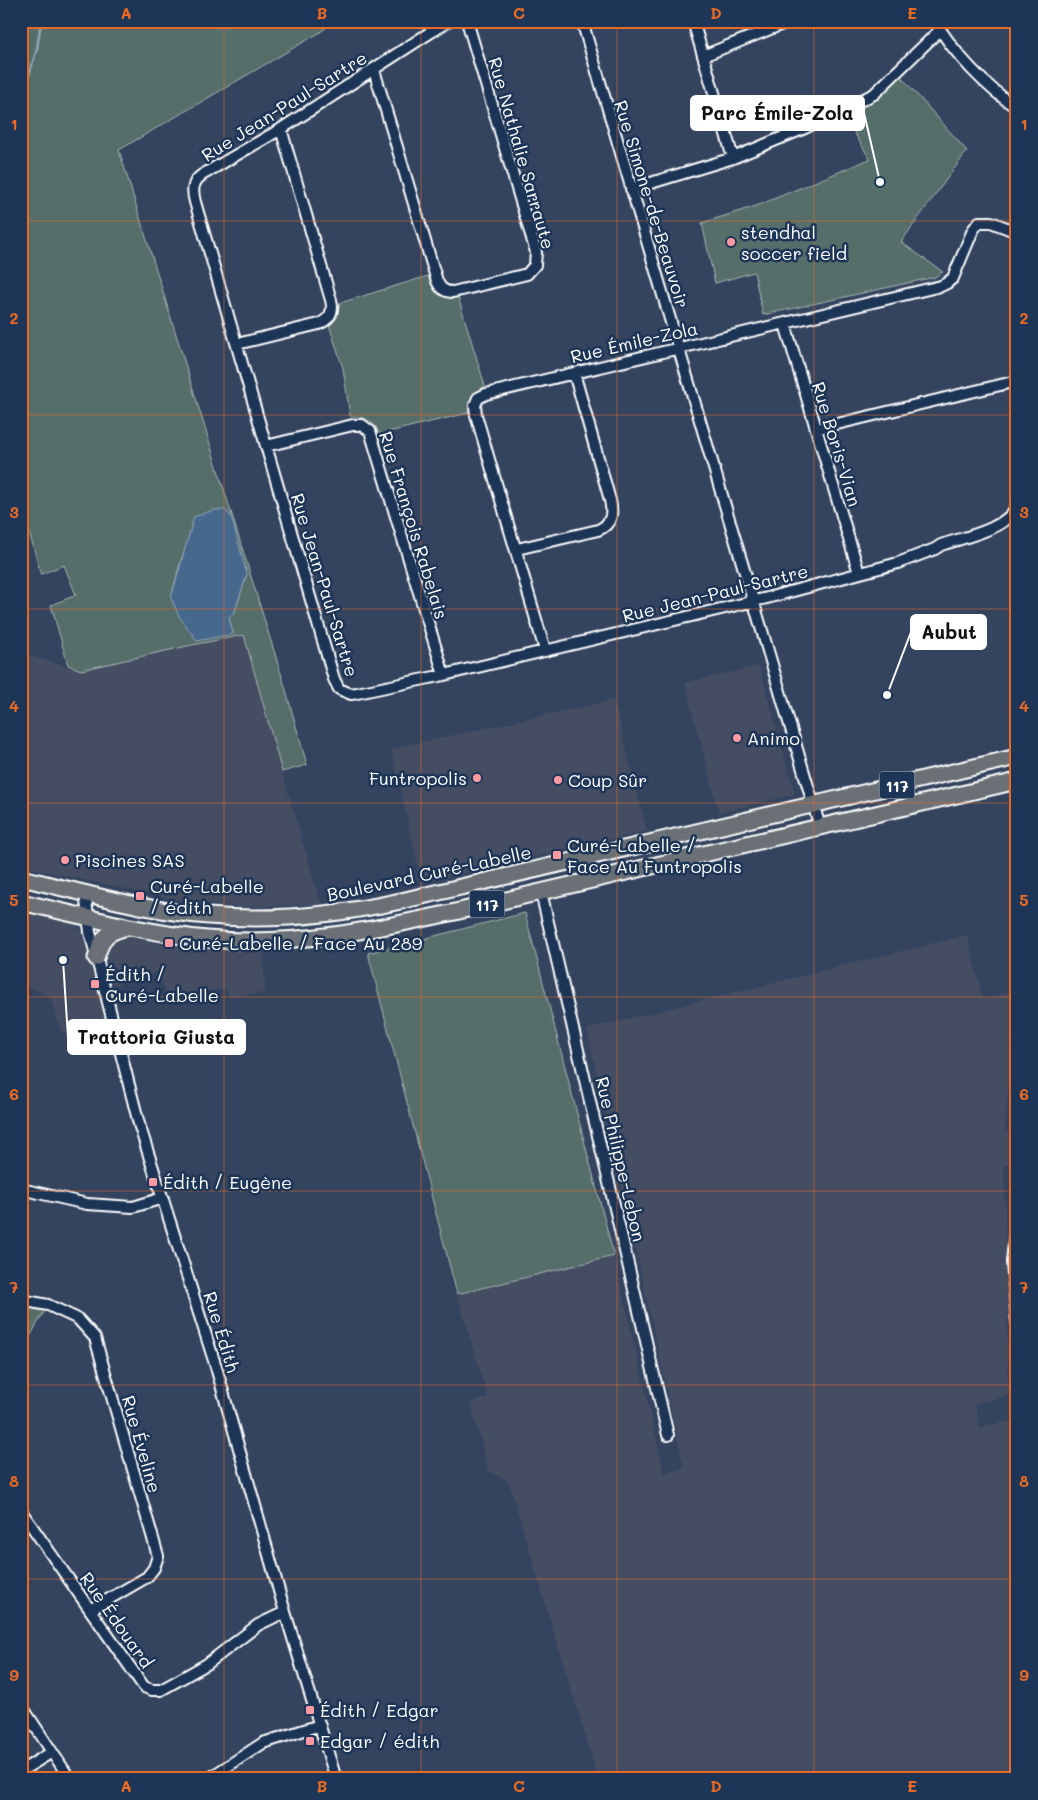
<svg xmlns="http://www.w3.org/2000/svg" width="1038" height="1800" font-family="Mali,sans-serif">
	<style>
		.built { fill: #444e64 }
		.green { fill: #566e6a; stroke: #aab6b4; fill-rule: evenodd }
		.water { fill: #46688d; stroke: #90a4bb }
		.lines { fill: none; stroke-linecap: round; stroke-linejoin: round }
		.stream { stroke: #90a4bb; stroke-width: 2.5 }
		.street-casing { stroke: #fff; stroke-width: 14 }
		.primary-casing { stroke: #fff; stroke-width: 19 }
		.street { stroke: #1d3557; stroke-width: 10 }
		.primary { stroke: #6a7074; stroke-width: 15 }
		.grid { fill: none; stroke: #ea6a24; stroke-width: 1; stroke-opacity: 0.55 }
		.poi-dot { fill: #ff9aa2; stroke: #1d3557; stroke-width: 2 }
		.labels { text-anchor: middle; dominant-baseline: central; stroke-width: 5; stroke-linejoin: round; paint-order: stroke }
		.shield { fill: #1d3557; stroke: #bbc2cd; stroke-width: 1 }
		.shield-label { font-size: 16px; font-weight: bold; fill: #fff }
		.street-label { font-size: 18px; fill: #fff; stroke: #1d3557 }
		.poi-label { font-size: 18px; fill: #fff; stroke: #1d3557; text-anchor: start }
		.leader { fill: none; stroke: #fff; stroke-width: 2 }
		.callout-dot { fill: #fff; stroke: #1d3557; stroke-width: 2 }
		.callout { fill: #fff; stroke: #fff; stroke-width: 2 }
		.callout-label { font-size: 19px; text-anchor: middle; font-weight: bold; fill: #111 }
		.neatline { fill: none; stroke: #ea6a24; stroke-width: 2 }
		.grid-label { font-size: 16px; text-anchor: middle; font-weight: bold; fill: #ea6a24 }
	</style>
	<rect width="100%" height="100%" fill="#34445f"/>
	<filter id="ink" filterUnits="userSpaceOnUse"><feTurbulence type="fractalNoise" baseFrequency=".02" numOctaves="2"/><feDisplacementMap in="SourceGraphic" scale="10" xChannelSelector="R" yChannelSelector="G"/><feConvolveMatrix kernelMatrix="1 2 1 2 8 2 1 2 1" color-interpolation-filters="sRGB"/></filter>
	<g filter="url(#ink)">
		<!-- built -->
		<path class="built" d="M244,635l38,137 39,132 -79,3 -61,-6 -160,-35v-212l60,16 111,-25z
			M759,666l36,128 -76,19 -34,-130z
			M614,700l33,131 -225,52 -31,-134z
			M21,911l52,12 4,3 2,5 2,-1 25,91 -44,12 -12,-36 -26,-13 -3,6z
			M120,935l49,11 1,-2 76,7h17l2,42 -36,3 -2,-7 -38,4 -22,5 -8,-26 -46,14 -6,-20h2l-3,-15 1,-9z
			M967,935l16,64 32,-8 -10,141 12,-1v31l-13,3 5,231 -34,8 5,23 37,-7v359h-419l-89,-297 -21,-12 -17,-68 17,-4 -31,-104 157,-38 50,217 20,-5 -97,-439z"/>
		<!-- green -->
		<path class="green" d="M21,21h314l-16,12 -200,117 164,530 24,85 -25,7 -38,-137 -52,10 -111,25 -13,-5 -17,-60 25,-10 -12,-30 -23,9 -20,-70zM188,540l59,34 -12,37 -6,7 4,15 -62,-35 8,-31z
			M897,72l70,79 -66,91 42,30 -8,5 -172,38 -9,-43 -39,11 -13,-60 57,-18 111,-46 -29,-48 33,-17z
			M428,276l7,16 18,5h5l27,89c-12,8 -17,13 -17,27l-88,21c-8,-15 -14,-16 -30,-18l-7,-48 -14,-43 8,-7 3,-15z
			M525,913l89,343 -157,38 -89,-341z
			M21,1300l27,5 -27,47z"/>
		<!-- water -->
		<path class="water" d="M214,510h11l6,6 16,58 -12,37 -6,7 4,16 -36,7 -18,-25 -8,-18 23,-81z"/>
		<g class="lines">
			<!-- stream -->
			<path class="stream" d="M21,101l16,-52 4,-28
				M21,464l2,9 -2,4"/>
			<defs>
				<path id="street" d="M448,21l-167,108 -79,46c-10,7 -10,16 -7,27l139,477 5,10 12,5 6,-1 87,-18 323,-77 131,-35 37,-14 6,-4c23,-8 65,-15 76,-39
					M582,21l238,806
					M693,21l40,137
					M935,21c19,33 51,66 82,87
					M703,56l87,-35
					M374,70l63,211c3,7 7,11 16,11l74,-18 8,-9 1,-13 -69,-231
					M631,189l102,-31 72,-30 69,-34 66,-64
					M785,324l74,249
					M237,344l82,-20c11,-5 15,-12 12,-24l-50,-171
					M816,429l201,-48
					M266,446l87,-21h9l8,6 74,244
					M517,549l81,-19c14,-6 15,-16 12,-30l-36,-127
					M545,650l-69,-235 -1,-10 3,-7 8,-4 455,-108 6,-3 6,-5 20,-48 6,-8h12l26,10
					M541,892l127,543
					M85,893l5,39 49,192 77,243 69,245 51,167
					M21,1189l66,15 46,3 30,-9
					M1017,1208l-5,55 5,59
					M21,1300l27,5 30,14 17,19 63,218 -4,12 -7,9 -57,33
					M21,1511l123,176 8,3h9l46,-26 51,-39 27,-13
					M21,1705l49,74
					M21,1771l31,-19
					M208,1779l55,-36 57,-18"/>
				<path id="primary" d="M21,878c62,14 124,33 187,38 65,6 129,-1 193,-15l616,-144
					M21,902c62,14 123,31 186,37 86,8 165,-9 248,-27l562,-131
					M96,958c7,-22 9,-25 31,-31"/>
			</defs>
			<!-- street casing -->
			<use href="#street" class="street-casing"/>
			<!-- primary casing -->
			<use href="#primary" class="primary-casing"/>
			<!-- street -->
			<use href="#street" class="street"/>
			<!-- primary -->
			<use href="#primary" class="primary"/>
		</g>
	</g>
	<!-- grid -->
	<path class="grid" d="M224,21v1758M421,21v1758M617,21v1758M814,21v1758M21,221h996M21,415h996M21,609h996M21,803h996M21,997h996M21,1191h996M21,1385h996M21,1579h996"/>
	<!-- markers -->
	<g class="poi-dot">
		<circle cx="731" cy="242" r="5"/>
		<circle cx="737" cy="738" r="5"/>
		<circle cx="477" cy="778" r="5"/>
		<circle cx="558" cy="780" r="5"/>
		<rect x="552" y="850" width="10" height="10" rx="2.5"/>
		<circle cx="65" cy="860" r="5"/>
		<rect x="135" y="891" width="10" height="10" rx="2.5"/>
		<rect x="164" y="938" width="10" height="10" rx="2.5"/>
		<rect x="90" y="979" width="10" height="10" rx="2.5"/>
		<rect x="148" y="1177" width="10" height="10" rx="2.5"/>
		<rect x="305" y="1705" width="10" height="10" rx="2.5"/>
		<rect x="305" y="1736" width="10" height="10" rx="2.5"/>
	</g>
	<g class="labels">
		<!-- shield labels -->
		<g class="shield">
			<rect x="879.5" y="771.5" width="35" height="27" rx="4"/>
			<rect x="469.5" y="890.5" width="35" height="27" rx="4"/>
		</g>
		<g class="shield-label">
			<text x="897" y="785">117</text>
			<text x="487" y="904">117</text>
		</g>
		<!-- street labels -->
		<g class="street-label">
			<text transform="translate(284 106) rotate(-32)">Rue Jean-Paul-Sartre</text>
			<text transform="translate(522 153) rotate(74)">Rue Nathalie Sarraute</text>
			<text transform="translate(652 204) rotate(73)">Rue Simone-de-Beauvoir</text>
			<text transform="translate(634 342) rotate(-13)">Rue Émile-Zola</text>
			<text transform="translate(837 444) rotate(73)">Rue Boris-Vian</text>
			<text transform="translate(414 525) rotate(73)">Rue François Rabelais</text>
			<text transform="translate(325 585) rotate(73)">Rue Jean-Paul-Sartre</text>
			<text transform="translate(715 593) rotate(-14)">Rue Jean-Paul-Sartre</text>
			<text transform="translate(429 873) rotate(-12)">Boulevard Curé-Labelle</text>
			<text transform="translate(621 1159) rotate(77)">Rue Philippe-Lebon</text>
			<text transform="translate(222 1332) rotate(73)">Rue Édith</text>
			<text transform="translate(142 1444) rotate(74)">Rue Éveline</text>
			<text transform="translate(117 1620) rotate(55)">Rue Édouard</text>
		</g>
		<!-- poi labels -->
		<g class="poi-label">
			<text x="741" y="232">stendhal<tspan x="741" dy="21">soccer field</tspan></text>
			<text x="747" y="738">Animo</text>
			<text x="467" y="778" text-anchor="end">Funtropolis</text>
			<text x="568" y="780">Coup Sûr</text>
			<text x="567" y="845">Curé-Labelle /<tspan x="567" dy="21">Face Au Funtropolis</tspan></text>
			<text x="75" y="860">Piscines SAS</text>
			<text x="150" y="886">Curé-Labelle<tspan x="150" dy="21">/ édith</tspan></text>
			<text x="179" y="943">Curé-Labelle / Face Au 289</text>
			<text x="105" y="974">Édith /<tspan x="105" dy="21">Curé-Labelle</tspan></text>
			<text x="163" y="1182">Édith / Eugène</text>
			<text x="320" y="1710">Édith / Edgar</text>
			<text x="320" y="1741">Edgar / édith</text>
		</g>
	</g>
	<!-- callouts -->
	<path class="leader" d="M880 182L864 113M887 695L911 632M63 960L68 1037"/>
	<g class="callout-dot">
		<circle cx="880" cy="182" r="5"/>
		<circle cx="887" cy="695" r="5"/>
		<circle cx="63" cy="960" r="5"/>
	</g>
	<g class="callout">
		<rect x="691" y="96" width="173" height="34" rx="5"/>
		<rect x="911" y="615" width="75" height="34" rx="5"/>
		<rect x="68" y="1020" width="177" height="34" rx="5"/>
	</g>
	<g class="callout-label">
		<text x="777" y="120">Parc Émile-Zola</text>
		<text x="949" y="639">Aubut</text>
		<text x="156" y="1044">Trattoria Giusta</text>
	</g>
	<!-- margin -->
	<rect width="1038" height="1800" fill="none" stroke="#1d3557" stroke-width="55"/>
	<rect x="28" y="28" width="982" height="1744" class="neatline"/>
	<g class="grid-label">
		<text x="126" y="19">A</text>
		<text x="322" y="19">B</text>
		<text x="519" y="19">C</text>
		<text x="716" y="19">D</text>
		<text x="912" y="19">E</text>
		<text x="14" y="130">1</text>
		<text x="1024" y="130">1</text>
		<text x="14" y="324">2</text>
		<text x="1024" y="324">2</text>
		<text x="14" y="518">3</text>
		<text x="1024" y="518">3</text>
		<text x="14" y="712">4</text>
		<text x="1024" y="712">4</text>
		<text x="14" y="906">5</text>
		<text x="1024" y="906">5</text>
		<text x="14" y="1100">6</text>
		<text x="1024" y="1100">6</text>
		<text x="14" y="1293">7</text>
		<text x="1024" y="1293">7</text>
		<text x="14" y="1487">8</text>
		<text x="1024" y="1487">8</text>
		<text x="14" y="1681">9</text>
		<text x="1024" y="1681">9</text>
		<text x="126" y="1792">A</text>
		<text x="322" y="1792">B</text>
		<text x="519" y="1792">C</text>
		<text x="716" y="1792">D</text>
		<text x="912" y="1792">E</text>
	</g>
</svg>
